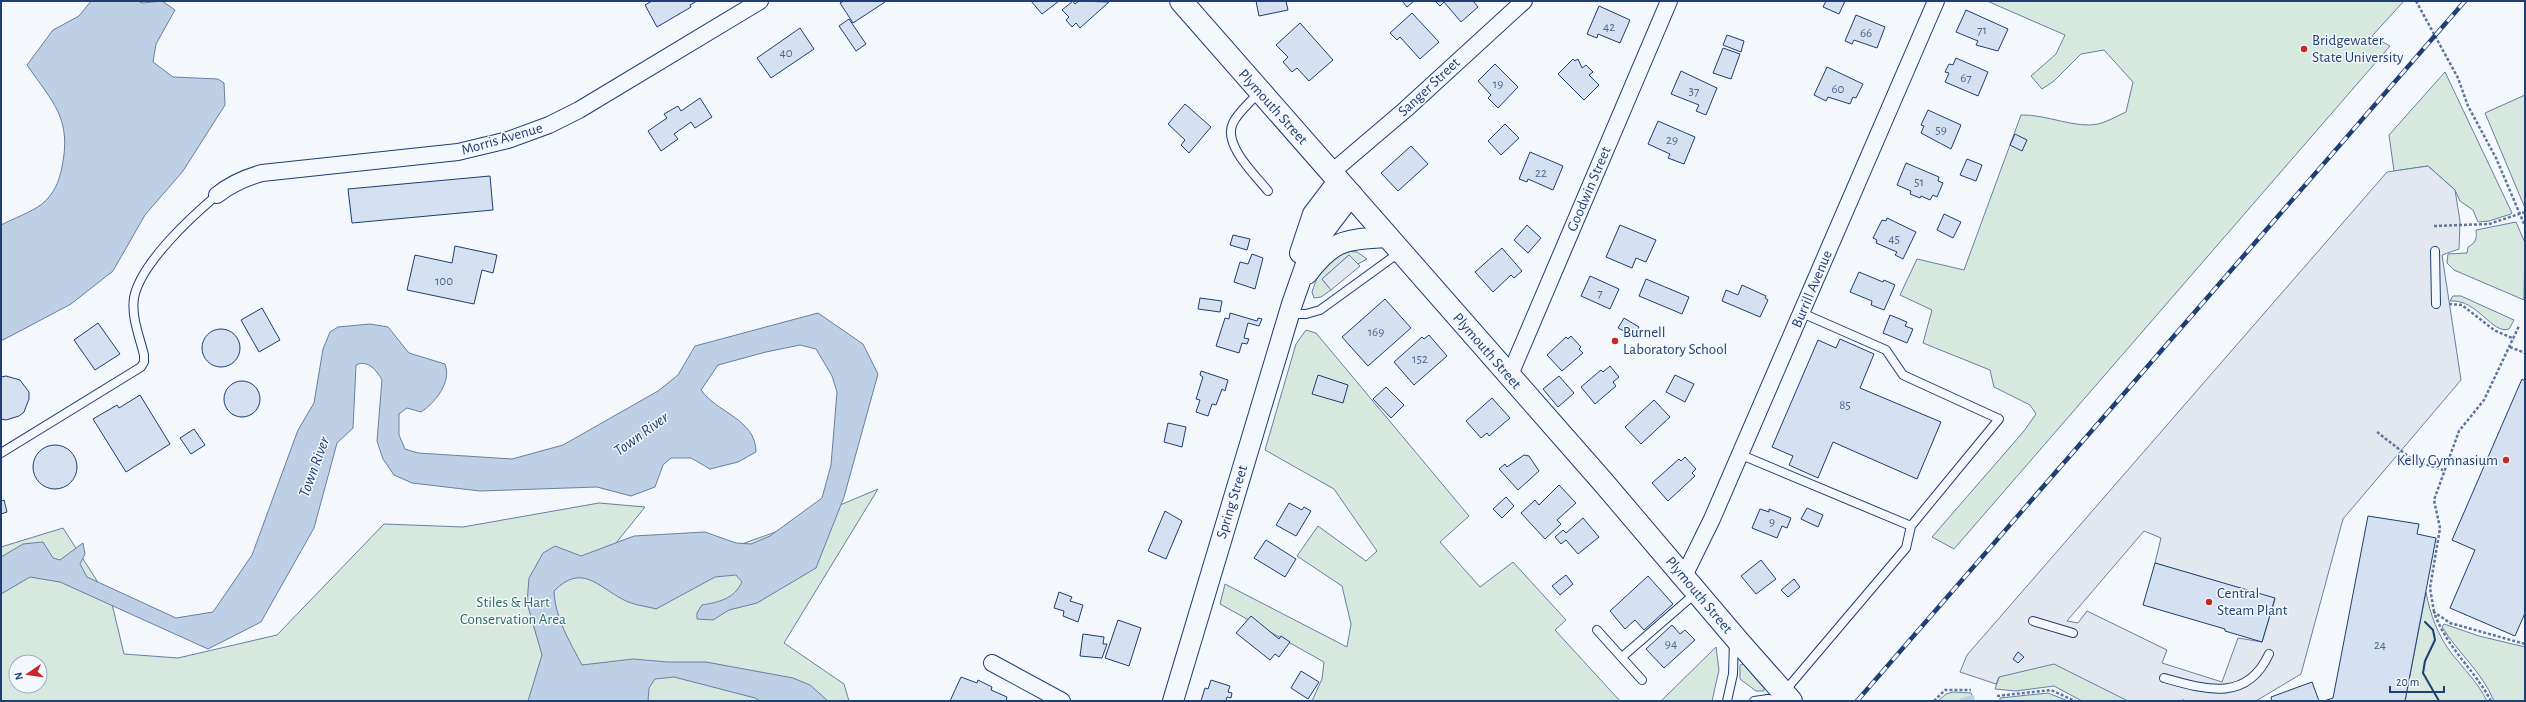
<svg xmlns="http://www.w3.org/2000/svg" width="2526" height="702" font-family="'Alegreya Sans',sans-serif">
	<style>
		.green { fill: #d7e8df; stroke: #687fa3; fill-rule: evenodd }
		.parking { fill: #e3e8f0; stroke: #687fa3; fill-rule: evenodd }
		.water { fill: #bed0e5; stroke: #687fa3 }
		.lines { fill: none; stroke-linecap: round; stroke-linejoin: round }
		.stream { stroke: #bed0e5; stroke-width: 5.5 }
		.building { fill: #d5e0f0; stroke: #1d3f73 }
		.service-casing { stroke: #1d3f73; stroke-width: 10 }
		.minor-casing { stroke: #1d3f73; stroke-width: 18 }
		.tertiary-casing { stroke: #1d3f73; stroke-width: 22 }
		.secondary-casing { stroke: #1d3f73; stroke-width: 24 }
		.path { stroke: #5e769c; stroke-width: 2.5; stroke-dasharray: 3 2; stroke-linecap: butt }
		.service { stroke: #f4f7fb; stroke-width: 8 }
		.minor { stroke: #f4f7fb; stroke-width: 16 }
		.tertiary { stroke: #f4f7fb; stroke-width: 20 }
		.secondary { stroke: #f4f7fb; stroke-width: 22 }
		.rail-casing { stroke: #1d3f73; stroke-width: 4.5 }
		.rail { stroke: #f4f7fb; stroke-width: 3; stroke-dasharray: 9; stroke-linecap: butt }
		.wall { stroke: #1d3f73; stroke-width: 2 }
		.poi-dot { fill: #c62828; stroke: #f4f7fb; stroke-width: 1.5 }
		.labels { text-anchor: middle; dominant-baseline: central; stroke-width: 3; stroke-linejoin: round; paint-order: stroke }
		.number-label { font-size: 13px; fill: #4b6792 }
		.poi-label { font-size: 15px; fill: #1d3f73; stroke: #f4f7fb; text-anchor: start }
		.street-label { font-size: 15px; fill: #1d3f73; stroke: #f4f7fb }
		.park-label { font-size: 15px; fill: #2c6c60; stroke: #f4f7fb }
		.water-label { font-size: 16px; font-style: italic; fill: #1d3f73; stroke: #f4f7fb }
	</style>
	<rect width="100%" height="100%" fill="#f4f7fb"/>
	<!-- green -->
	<path class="green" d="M1987,1h417l-32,35 18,10 -436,503 -22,-12 92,-106 12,-17 -6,-9 -36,-18 -4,-17 -67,-27 9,-33 -32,-15 17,-36 47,11 57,-155c24,-1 56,14 77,9 9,-2 19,-8 28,-12l7,-30 -29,-32 -23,4 -27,27 -12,8 -11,-13 25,-22 9,-19z
		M2445,72l67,141 -1,1 -22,7 -11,1 -5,-12 -13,-9 -5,-11 -27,-24 -34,5 -5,-36z
		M2525,95v113l-40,-95z
		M2516,222l9,21 -1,57 -70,-30 -7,-7 1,-9 19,-1 1,-6c8,-4 9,-9 8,-17z
		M1348,251l9,1 10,7 -9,5 -9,-9 -27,24 9,11 -10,7 -7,1 -2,-6c8,-24 12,-30 36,-41z
		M2453,296h8l53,24 -5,9c-17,6 -31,-30 -59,-28z
		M1306,330l10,3 153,183 -29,26 40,45 33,-25 53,58 -11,10 65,71h-308l10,-22 2,-17 -104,-58 5,-20 122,63 4,-23 -9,-38 -45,-30 21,-30 48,35 11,-10 -43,-62 -69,-39 31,-106z
		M878,489l-94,154 60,41 5,17h-848v-154l62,-19 49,76 12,50 54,4 99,-23 107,-111 79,3 136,-24 46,4 -29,36 84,16 81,-29zM16,662h24v24h-24z
		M2426,592c4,22 12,44 26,62 13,16 26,29 35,47h-82z
		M2444,624l35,12 46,11v54h-31c-12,-29 -36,-48 -52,-74z
		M1716,647l3,23 -7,31h-51z
		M2020,650l129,51h-67l-28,-15 -38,5 -21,-2 5,-14z
		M1743,664l21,24v3h-8l-16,-12v-14z
		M1953,692l18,1 2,4 -5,2 4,2h-34l8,-7z
		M2048,693l20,8h-68v-3z"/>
	<!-- parking -->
	<path class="parking" d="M2428,166l27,24 5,31 -1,28 -17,6 19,125 -118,139 -42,155 -45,27h-128l-74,-37 -55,13 -3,7 -36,-12 7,-17 420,-483zM2144,531l17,7 -6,25 120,36 -13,43 -24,-4 -16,44 -60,-19 5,-13 -80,-39 -9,12 -11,-2z
		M1349,255l11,11 -29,24 -9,-11z"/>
	<!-- water -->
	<path class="water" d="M91,1h46l6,2 19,-2 13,9 -19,34 -3,18 20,15 45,2 6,4 1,22 -42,66 -38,44 -32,56 -42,33 -68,36 -2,-1v-114c13,-7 29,-12 41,-21 12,-10 17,-22 20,-37 10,-49 -9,-64 -35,-102l26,-35 26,-14z
		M818,313l45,31 15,30 -34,123 -28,71 -59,35 -28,7 -16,10 -16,-1v-6l5,-8c17,-3 32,-6 40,-23l-6,-7 -21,2 -59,32c-10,-3 -23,-4 -32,-9 -27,-14 -42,-37 -70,-9 1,27 16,51 28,74l51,-6 35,3h38l87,16 17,7 18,16h-68l-5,-3 -81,-21 -19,2 -6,9 -1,13h-120l14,-46 -15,-52 2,-25 14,-25 12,-7 26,10 53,-20 71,-4 31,11 15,1 19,-8 52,-38 9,-33 6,-73 -5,-16 -16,-27 -16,-4 -34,7 -48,13 -17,25c16,23 55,29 55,62l-18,10 -28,7 -19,-11h-20l-8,7 -8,22 -24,9 -34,-9 -117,4 -68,-8 -18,-8 -11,-16 -6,-18 5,-61c-5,-9 -14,-21 -26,-15l-3,63 -16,15 -23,85 -53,94 -53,27 -148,-67 -30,-5 -29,17v-37l22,-13 20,-2 10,16 7,2 23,-17 2,11 -5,10 7,13 89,41 37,-6 39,-57 46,-125 16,-27 9,-54 7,-17 8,-5 32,-3 18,3 21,26 36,11c7,18 -10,39 -24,48l-14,-4 -8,6v21l6,14 13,4 94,6 51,-14 95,-54 20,-16 17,-29z"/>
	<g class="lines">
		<!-- stream -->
		<path class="stream" d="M1962,701l10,-3"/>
	</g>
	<!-- building -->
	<path class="building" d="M652,1h45l-7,4 1,2 -34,20 -12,-22z
		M844,1h40l1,1 -32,21 -13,-20z
		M1031,1h28l-17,13z
		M1073,1l2,3 4,-3 30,1 -29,26 -4,-5 -4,4 -6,-7 3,-3 -7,-7z
		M1256,1h30l2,9 -29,6z
		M1402,1h12l-7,6z
		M1435,1h38l5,6 -17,15 -17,-20 -4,4z
		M1826,1h19l-6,13 -16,-7z
		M1599,6l31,14 -10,23 -22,-9 -1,4 -10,-4z
		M1966,10l42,19 -10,22 -22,-6 2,-4 -22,-9z
		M1412,13l27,29 -19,17 -20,-22 -3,3 -7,-7z
		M1856,15l29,12 -8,21 -23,-8 -2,4 -7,-3z
		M849,19l17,25 -10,7 -17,-25z
		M1300,23l33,37 -24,21 -12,-13 -5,4 -9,-10 5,-5 -12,-12z
		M800,28l14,21 -43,29 -14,-20z
		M1727,35l17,6 -3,11 -18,-7z
		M1723,48l17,6 -9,25 -18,-6z
		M1956,58l32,14 -10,24 -33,-14 4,-9 -4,-1 4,-8 4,1z
		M1573,59l2,2 3,-2 4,9 4,-3 7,7 -4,3 10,10 -15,15 -26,-26z
		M1495,64l23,23 -20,21 -10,-10 3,-3 -13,-14z
		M1827,67l36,17 -7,14 -3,-1 -3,7 -22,-7 -2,4 -12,-6z
		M1681,71l36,17 -11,27 -10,-4 3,-6 -28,-11z
		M700,98l12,19 -17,11 -4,-6 -17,12 4,5 -17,12 -13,-20 19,-13 -3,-4 14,-8 3,5z
		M1185,104l26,23 -22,26 -8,-8 4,-5 -17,-16z
		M1928,110l33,15 -10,24 -30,-16 3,-7 -3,-1z
		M1658,121l37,16 -11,27 -16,-6 2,-4 -22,-10z
		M1505,124l14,14 -18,17 -13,-14z
		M2015,134l12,6 -5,11 -12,-6z
		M1411,146l17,18 -30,27 -17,-18z
		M1530,152l33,14 -10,24 -25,-11 -1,3 -8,-3z
		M1967,159l15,6 -6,16 -16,-6z
		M1906,163l33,14 -1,4 5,2 -6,14 -4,-2 -3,5 -9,-4 -1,2 -10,-4 1,-3 -14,-6z
		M490,176l3,34 -141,13 -4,-34z
		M1944,214l17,8 -8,16 -16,-8z
		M1887,218l29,14 -13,27 -8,-4 2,-3 -21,-9 1,-3 -4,-2 9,-18 4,1z
		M1527,225l14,13 -13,15 -14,-13z
		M1620,225l36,15 -10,22 -10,-4 -4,10 -26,-11z
		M1233,235l17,4 -3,11 -17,-5z
		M455,246l42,9 -4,18 -11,-3 -8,34 -67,-14 8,-35 37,8z
		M1502,248l20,23 -8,7 -3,-3 -18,17 -18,-20z
		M1252,254l11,4 -8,31 -21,-7 6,-20 8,2z
		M1859,272l24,10 1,-2 11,5 -11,25 -13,-5 1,-4 -22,-9z
		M1590,276l29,13 -9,20 -29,-13z
		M1646,279l43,18 -7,17 -43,-18z
		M1742,285l24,11 -1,2 3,2 -8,17 -38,-16 4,-11 12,5z
		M1200,298l22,3 -2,11 -22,-3z
		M1385,299l26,29 -43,38 -26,-29z
		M262,308l18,32 -21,12 -18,-32z
		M1230,313l27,8 1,-3 4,1 -3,7 -11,-3 -4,15 5,1 -2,5 -5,-1 -3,10 -23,-7 9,-28 4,1z
		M1890,315l17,7 -2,4 8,3 -6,14 -24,-10z
		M1624,318l15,9 -5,9 -16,-8z
		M98,323l22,31 -25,16 -21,-30z
		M202 348a19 19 0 1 1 38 0a19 19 0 1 1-38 0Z
		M1429,335l18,21 -33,29 -20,-23 28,-25 2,2z
		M1571,336l10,11 -2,2 4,4 -21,18 -15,-16 19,-18 2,2z
		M1840,339l34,15 -14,34 81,34 -24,57 -84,-37 -15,36 -29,-13 4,-9 -21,-9 46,-107 18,8z
		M1610,366l9,11 -6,5 3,4 -21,18 -14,-17 20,-17 2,2z
		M1201,371l27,9 -3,11 -3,-2 -6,16 -4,-1 -4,12 -12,-4 4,-12 -4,-1 7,-22 -3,-2z
		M1318,375l30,10 -5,18 -31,-9z
		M1675,375l19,9 -9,18 -19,-10z
		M6,376l14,4 9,12v7l-5,13 -5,4 -13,4 -5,-1v-42z
		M1559,376l15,17 -16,14 -15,-18z
		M2522,379l3,2v232l-10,23 -65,-28 25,-58 -23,-10z
		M224 399a18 18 0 1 1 36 0a18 18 0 1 1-36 0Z
		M1386,387l18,18 -13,13 -18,-19z
		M140,395l30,49 -44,28 -33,-53 24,-14 2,3z
		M1492,398l18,20 -21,18 -2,-3 -6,5 -15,-17z
		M1654,400l16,17 -29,27 -16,-17z
		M1168,423l18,4 -4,20 -18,-5z
		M194,429l11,16 -14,9 -11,-16z
		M33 467a22 22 0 1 1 44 0a22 22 0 1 1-44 0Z
		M1524,455l5,1 10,15 -21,19 -19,-21 6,-5 2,3z
		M1685,457l11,12 -4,4 3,3 -27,25 -16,-18 27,-24 2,2z
		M1559,485l17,18 -19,17 4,4 -16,15 -24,-26 14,-13 4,5z
		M1506,497l8,9 -12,12 -9,-9z
		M4,500l3,12 -6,2v-13z
		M1289,503l13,7 2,-3 7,4 -15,25 -20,-11z
		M1807,508l16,7 -5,12 -17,-8z
		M1760,509l9,3v-3l22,9 -4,10 -5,-2 -5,12 -25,-10z
		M1165,511l17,10 -16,38 -18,-8z
		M2368,516l51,8 -2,10 19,4 -31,163h-81l9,-3z
		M1583,518l16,19 -21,17 -12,-14 -5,4 -6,-7 8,-7 3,3z
		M1266,540l30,19 -11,18 -31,-19z
		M1761,560l15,19 -20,15 -15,-18z
		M2155,563l120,35 -13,44 -37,-11v-2l-82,-24z
		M1566,575l7,9 -13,11 -8,-9z
		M1648,576l25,28 -29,26 -9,-10 -10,9 -15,-18z
		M1794,579l6,8 -12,10 -7,-7z
		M1059,592l13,5 -2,4 13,4 -5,17 -15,-6 1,-5 -10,-3z
		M1251,616l28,23 2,-3 9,6 -11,15 -4,-3 -5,6 -34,-27z
		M1118,620l23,8 -12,38 -24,-8z
		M1672,625l8,9 5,-4 10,10 -31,28 -18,-19z
		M1083,634l21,3 -1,7h4l-5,14 -22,-2z
		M2018,652l6,5 -6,6 -5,-4z
		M1301,671l18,11 -11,17 -17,-11z
		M961,677l16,6 1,-3 14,7 -1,3 16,7 -1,4h-56z
		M1211,680l19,6 -2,6 4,1 -1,5 -4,-1 -1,4h-25l4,-13 3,1z
		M2312,682l7,19h-47l-1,-4z"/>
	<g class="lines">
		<defs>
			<path id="service" d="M1259,92c-8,10 -21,20 -26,31 -11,21 23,53 35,68
				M2435,251l1,53
				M1289,314h17l14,-4 80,-58
				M1,453l140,-86 3,-5v-7c-4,-17 -13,-38 -10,-57 6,-34 57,-81 83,-103
				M1739,454l172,72
				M2033,621l40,12
				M1597,630l45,50
				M1622,657l75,-65
				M2164,678c43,12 83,24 105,-24
				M1784,692l122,-144 5,-22 88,-107 -96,-44 -17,-25 -84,-37
				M1727,701l6,-27 1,-33
				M1754,701l14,-2 10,2"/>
			<path id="minor" d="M1332,172l74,-63 118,-108
				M217,195c14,-11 27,-17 45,-22l196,-21 50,-12 41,-15 30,-15 181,-109
				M1509,377l160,-376
				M1684,576l28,-57 224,-518
				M992,663l70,38"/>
			<path id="tertiary" d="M1300,253l13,-39 26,-34
				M1307,274c28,-36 38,-34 81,-37
				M1173,701l119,-397 20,-57 40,-53"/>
			<path id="secondary" d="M1181,1l422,481 136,160 52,59"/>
		</defs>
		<!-- service casing -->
		<use href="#service" class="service-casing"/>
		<!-- minor casing -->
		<use href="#minor" class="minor-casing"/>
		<!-- tertiary casing -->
		<use href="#tertiary" class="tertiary-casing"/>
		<!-- secondary casing -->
		<use href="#secondary" class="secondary-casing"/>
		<!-- path -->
		<path class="path" d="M2416,1l42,77 10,28 28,52 29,68
			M2434,226l55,-2 36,-12
			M2449,304l13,1 32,25 20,9
			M2510,347l15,6
			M2377,432l36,28 30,10
			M2434,612l-4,-24 10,-60 -6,-28 25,-69 25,-31 35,-74
			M1997,696l54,-6 24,11
			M1934,701l11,-11h26
			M2183,701l1,-1
			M2491,701c-17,-32 -45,-54 -57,-89l16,11 75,21"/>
		<!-- service -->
		<use href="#service" class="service"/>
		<!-- minor -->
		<use href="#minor" class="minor"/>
		<!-- tertiary -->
		<use href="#tertiary" class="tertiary"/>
		<!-- secondary -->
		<use href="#secondary" class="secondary"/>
		<defs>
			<path id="rail" d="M1857,701l608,-700"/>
		</defs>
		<!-- rail casing -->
		<use href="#rail" class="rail-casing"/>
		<!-- rail -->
		<use href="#rail" class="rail"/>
		<!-- wall -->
		<path class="wall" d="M2425,622l8,8 2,10 -10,21 -2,12 16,28"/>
	</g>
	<!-- markers -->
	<g class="poi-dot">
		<circle cx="2304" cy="49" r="4"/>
		<circle cx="1615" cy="341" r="4"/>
		<circle cx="2506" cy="460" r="4"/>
		<circle cx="2209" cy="602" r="4"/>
	</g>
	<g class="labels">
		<!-- number labels -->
		<g class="number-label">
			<text x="1609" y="27">42</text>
			<text x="1982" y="30">71</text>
			<text x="1866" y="33">66</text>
			<text x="786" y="53">40</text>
			<text x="1966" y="78">67</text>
			<text x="1498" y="84">19</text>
			<text x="1838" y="89">60</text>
			<text x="1694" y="91">37</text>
			<text x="1941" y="130">59</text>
			<text x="1672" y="140">29</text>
			<text x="1541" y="173">22</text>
			<text x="1919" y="182">51</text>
			<text x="1894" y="239">45</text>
			<text x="444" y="281">100</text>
			<text x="1600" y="293">7</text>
			<text x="1376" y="332">169</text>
			<text x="1420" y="359">152</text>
			<text x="1845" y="405">85</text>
			<text x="1772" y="522">9</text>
			<text x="1671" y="644">94</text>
			<text x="2380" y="645">24</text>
		</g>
		<!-- poi labels -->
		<g class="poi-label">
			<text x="2312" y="40">Bridgewater<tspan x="2312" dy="17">State University</tspan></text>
			<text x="1623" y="332">Burnell<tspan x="1623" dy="17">Laboratory School</tspan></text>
			<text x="2498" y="460" text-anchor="end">Kelly Gymnasium</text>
			<text x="2217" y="593">Central<tspan x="2217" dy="17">Steam Plant</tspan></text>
		</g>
		<!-- street labels -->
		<g class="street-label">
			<text transform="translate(1429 87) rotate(-43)">Sanger Street</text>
			<text transform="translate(1273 107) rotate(48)">Plymouth Street</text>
			<text transform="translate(502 139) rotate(-16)">Morris Avenue</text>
			<text transform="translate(1589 189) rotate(-67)">Goodwin Street</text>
			<text transform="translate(1812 289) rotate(-67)">Burrill Avenue</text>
			<text transform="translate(1487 351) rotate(49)">Plymouth Street</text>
			<text transform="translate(1232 502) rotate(-73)">Spring Street</text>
			<text transform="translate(1699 595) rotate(50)">Plymouth Street</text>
		</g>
		<!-- park labels -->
		<g class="park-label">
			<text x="513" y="602">Stiles &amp; Hart<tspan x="513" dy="17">Conservation Area</tspan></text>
		</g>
		<!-- water labels -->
		<g class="water-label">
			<text transform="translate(641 434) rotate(-36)">Town River</text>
			<text transform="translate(314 467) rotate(-70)">Town River</text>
		</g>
	</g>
	<!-- border -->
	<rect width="2526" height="702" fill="none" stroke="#1d3f73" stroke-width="4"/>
	<!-- north arrow -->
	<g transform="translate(28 674) rotate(257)"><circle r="19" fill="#f4f7fb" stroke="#9eadc5"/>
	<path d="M0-3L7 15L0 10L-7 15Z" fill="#c62828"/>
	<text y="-6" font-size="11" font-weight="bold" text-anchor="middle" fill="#1d3f73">N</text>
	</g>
	<!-- scale -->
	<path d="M2390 686v6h54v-6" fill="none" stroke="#1d3f73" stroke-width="2"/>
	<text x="2396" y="686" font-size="12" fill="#1d3f73" stroke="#f4f7fb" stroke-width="3" paint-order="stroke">20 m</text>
</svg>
